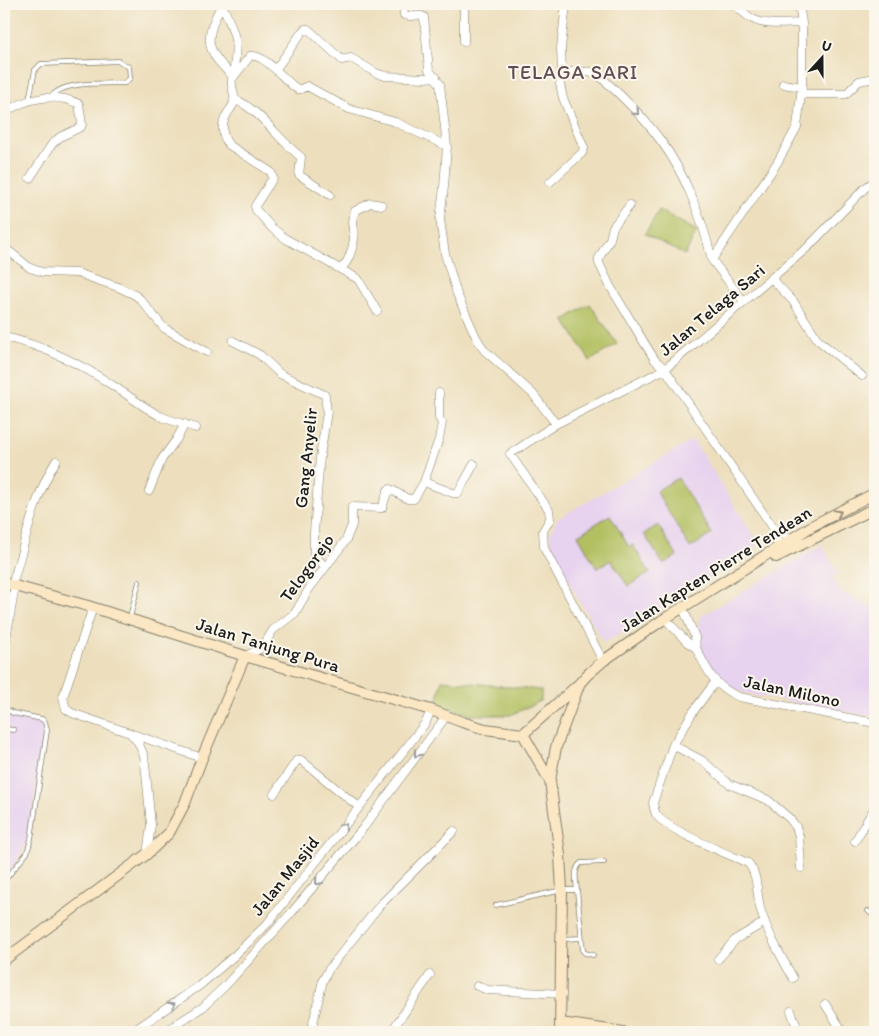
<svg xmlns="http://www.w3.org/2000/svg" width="879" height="1036" font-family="Itim,sans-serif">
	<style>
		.built { fill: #e7d2ef }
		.green { fill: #b3c062; stroke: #686e3f }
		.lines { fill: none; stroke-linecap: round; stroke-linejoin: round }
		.lane-casing { stroke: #847e6c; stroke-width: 5.5 }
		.street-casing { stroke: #847e6c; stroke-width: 9 }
		.secondary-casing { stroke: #847e6c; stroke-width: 12 }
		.lane { stroke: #fff; stroke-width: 4 }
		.street { stroke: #fff; stroke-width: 8 }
		.secondary { stroke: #fbe7c3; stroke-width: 10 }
		.oneway { stroke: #999 }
		.oneway2 { stroke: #978c78 }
		.labels { text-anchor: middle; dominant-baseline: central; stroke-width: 4; stroke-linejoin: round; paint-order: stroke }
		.street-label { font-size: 18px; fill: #1c1c1c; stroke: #fbf7ec }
		.quarter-label { font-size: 20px; letter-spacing: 1px; fill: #604d53; stroke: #fbf7ec }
	</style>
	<rect width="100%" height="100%" fill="#fbf7ec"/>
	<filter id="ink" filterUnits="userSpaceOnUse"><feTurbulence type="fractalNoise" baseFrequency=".02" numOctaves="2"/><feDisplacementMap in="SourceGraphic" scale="10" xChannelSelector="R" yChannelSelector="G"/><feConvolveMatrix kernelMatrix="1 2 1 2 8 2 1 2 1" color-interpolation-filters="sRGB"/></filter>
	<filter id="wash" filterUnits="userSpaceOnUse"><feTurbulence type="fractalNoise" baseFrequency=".0096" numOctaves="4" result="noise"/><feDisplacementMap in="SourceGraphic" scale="20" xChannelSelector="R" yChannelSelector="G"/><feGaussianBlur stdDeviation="1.12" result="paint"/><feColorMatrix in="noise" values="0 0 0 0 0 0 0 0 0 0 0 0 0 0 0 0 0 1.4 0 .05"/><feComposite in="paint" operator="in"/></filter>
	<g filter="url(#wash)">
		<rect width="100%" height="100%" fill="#eddfbd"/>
		<!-- built -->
		<path class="built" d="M693,440l61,96 3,8 -4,8 -149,91 -53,-92 -1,-18 7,-14z
			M822,545l16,29 -6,4 9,14 34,16v109l-123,-22 -17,-5 -13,-10 -9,-10 -12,-21 -4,-11v-11l4,-11z
			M4,711l18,7 22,5 -15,116 -17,30 -8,8z"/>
		<!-- green -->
		<path class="green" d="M659,210l38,21 -12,24 -40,-21z
			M590,304l27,40 -27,17 -26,-41z
			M678,478l34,56 -22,14 -34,-57z
			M610,515l19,32 4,-2 17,28 -22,13 -17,-26 -14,9 -19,-34z
			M658,525l19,31 -14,8 -19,-30z
			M442,680l99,10v11l-30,14h-41l-33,-12z"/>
	</g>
	<g filter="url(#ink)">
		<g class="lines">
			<defs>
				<path id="lane" d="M29,100l6,-30 6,-6 78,-3 10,6 1,11 -5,5c-20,1 -61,-3 -74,14
					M130,617l9,-35
					M4,708l9,5 29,6 3,3 2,8 -16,109 -4,14 -23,28
					M4,729l10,1
					M577,890l6,61 2,2 8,2
					M496,905l66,-15h15c-1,-9 -4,-21 4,-27l23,-1
					M868,911l7,6
					M562,939l19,-1"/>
				<path id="street" d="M222,4c-18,34 -18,46 11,72
					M222,4c13,31 17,34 11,70
					M403,4l1,11c6,3 14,-2 20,2l5,53 11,14 7,62
					M464,4v38
					M732,4c7,3 12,10 19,14 14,9 35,5 51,5
					M276,69l26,-37 3,-3h3l34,31 9,-2 25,15 9,3 40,2 11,-1
					M562,72h33c23,20 48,44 66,69 24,32 42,80 51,119
					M783,84l19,3
					M801,94h45l13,-13 16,-3
					M234,99c28,12 44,41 67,58l-2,18 31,20
					M4,113c22,-15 50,-21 75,-9l3,20 -1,3 -21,10 -8,7 -22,34
					M550,182l32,-29 2,-5 -21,-50 -3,-14 2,-12 -1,-24 5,-44
					M4,247l26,21 12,4 35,1 41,14 17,8 5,4 24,29 43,24
					M341,268c7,-4 12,-20 13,-29 0,-12 -5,-15 1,-28l15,-8 12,2
					M772,279l21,22 25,39 44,36
					M744,302l-32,-42 65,-97 20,-36 5,-40v-64l-3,-19
					M377,311l-19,-32 -72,-40 -14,-11 -16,-18 -1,-4 18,-28 -2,-6 -42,-27c-7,-8 -8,-20 -3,-29 2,-5 7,-9 8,-14 2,-8 -4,-15 -2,-23l18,-23c14,-3 35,25 47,33h4l6,-3 42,23 46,13 52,24 -3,41 -4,32 5,35 12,40 19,43 8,13 49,44 23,30
					M4,337c42,9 79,28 114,52 14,9 27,19 42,27 11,5 25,8 36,12
					M233,341l27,14 20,19 45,21 2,17 -7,45 -6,75v22l11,13
					M424,482l29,11h5l16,-29
					M149,491l13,-32 14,-19 9,-16
					M774,529l18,10
					M779,548l-5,-19 -109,-160 144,-123 56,-58 10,-7
					M12,585c13,-41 21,-87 44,-124
					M93,607l-30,90 3,12 6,4 130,45
					M669,623l18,19 9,6 -1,-11 -10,-24
					M696,648c12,24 18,38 43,49l136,26
					M4,651l11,-65
					M245,656l17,-8 11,-18 22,-17 14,-24 37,-49 6,-15v-18l30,1 6,-18 2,-1 18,10h6l10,-17 15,-43 3,-16 -3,-5v-25
					M603,661l-59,-113 -1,-17 7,-12 -1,-9 -39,-56 46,-30 109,-55 -10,-9 -10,-16 -35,-58 -11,-23v-5l11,-19 3,-12 17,-22
					M715,682l-22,30 -20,33 -20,58c1,3 1,8 3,11 8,15 74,41 92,49 11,12 8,33 13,48 7,23 20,45 32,67
					M130,733l8,9 6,14 2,17 5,52 -4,29
					M673,745l30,16 26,23 39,16 22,19 6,8 3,9 2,32
					M274,794l23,-34h4l58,47
					M855,841l20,-34
					M718,959l18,-20 29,-17
					M477,986l11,4 74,4
					M825,1004l18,28
					M791,1011l8,21
					M132,1032l67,-46 35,-30 33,-32 139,-176 20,-26 5,-12
					M164,1032l39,-25 23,-22 66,-73 72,-85 83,-112
					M311,1032l12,-52 6,-11 51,-64 74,-74
					M391,1032l39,-57"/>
				<path id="secondary" d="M776,557l99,-49
					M4,583l84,23 157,50 186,54 31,12 23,7 38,5
					M523,734l56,-50 8,-9 16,-14 58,-40 151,-95 63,-33
					M523,734l27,47
					M4,960l143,-106 22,-21 16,-30 17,-45 43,-102
					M561,1023l62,9
					M560,1032l2,-142 -2,-35 -10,-74 6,-34 23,-62"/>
			</defs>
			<!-- lane casing -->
			<use href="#lane" class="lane-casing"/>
			<!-- street casing -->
			<use href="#street" class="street-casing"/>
			<!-- secondary casing -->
			<use href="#secondary" class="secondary-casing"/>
			<!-- lane -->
			<use href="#lane" class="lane"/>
			<!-- street -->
			<use href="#street" class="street"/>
			<!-- secondary -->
			<use href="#secondary" class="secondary"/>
		</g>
		<!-- one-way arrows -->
		<defs><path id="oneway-chevron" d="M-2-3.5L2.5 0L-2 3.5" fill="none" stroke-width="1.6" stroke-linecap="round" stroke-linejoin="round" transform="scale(1.25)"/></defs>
		<g class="oneway">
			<use href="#oneway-chevron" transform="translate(636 112) rotate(47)"/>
			<use href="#oneway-chevron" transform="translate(417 754) rotate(127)"/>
			<use href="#oneway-chevron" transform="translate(344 826) rotate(-52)"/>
			<use href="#oneway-chevron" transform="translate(318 882) rotate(131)"/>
			<use href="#oneway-chevron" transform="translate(172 1005) rotate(-35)"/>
		</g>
		<use class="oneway2" href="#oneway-chevron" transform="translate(838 513) rotate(-27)"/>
	</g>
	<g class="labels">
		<!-- street labels -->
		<g class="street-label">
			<text transform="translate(712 310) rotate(-40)">Jalan Telaga Sari</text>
			<text transform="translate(306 458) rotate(-84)">Gang Anyelir</text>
			<text transform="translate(307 568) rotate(-54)">Telogorejo</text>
			<text transform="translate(716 569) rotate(-32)">Jalan Kapten Pierre Tendean</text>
			<text transform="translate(268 645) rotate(17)">Jalan Tanjung Pura</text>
			<text transform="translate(792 691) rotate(12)">Jalan Milono</text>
			<text transform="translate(285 876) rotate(-51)">Jalan Masjid</text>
		</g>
		<!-- quarter labels -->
		<g class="quarter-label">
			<text x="573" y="72">TELAGA SARI</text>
		</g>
	</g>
	<!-- margin -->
	<rect width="879" height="1036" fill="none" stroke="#fbf7ec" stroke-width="20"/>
	<!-- north arrow -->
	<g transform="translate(822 58) rotate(21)" stroke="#fbf7ec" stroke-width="4" paint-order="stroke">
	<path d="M0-4L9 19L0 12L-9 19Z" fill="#1c1c1c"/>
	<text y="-8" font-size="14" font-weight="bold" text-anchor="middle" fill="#1c1c1c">U</text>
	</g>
</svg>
